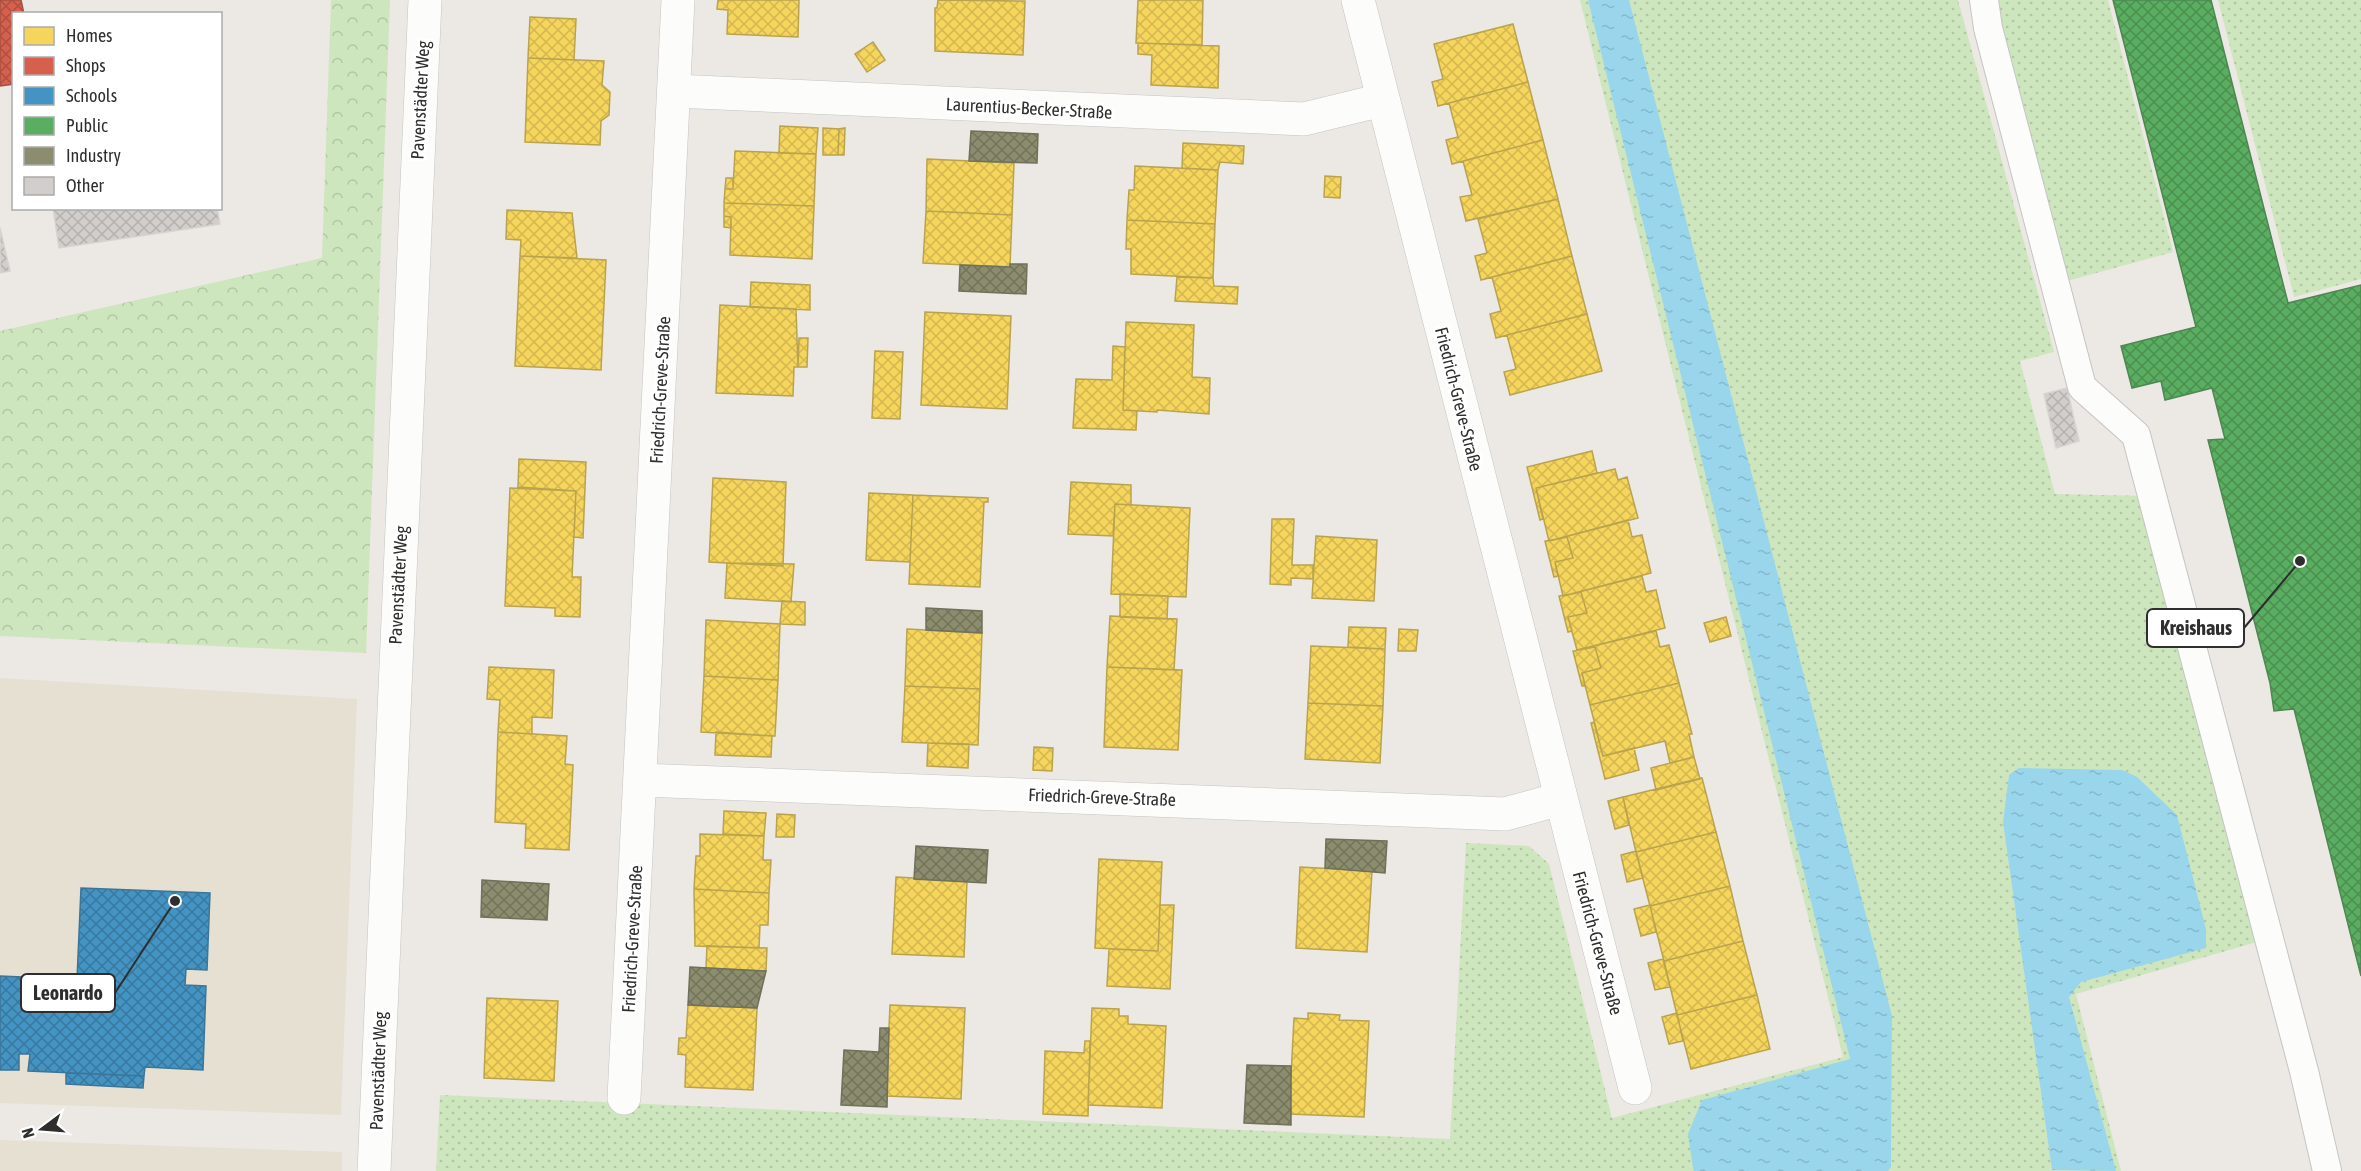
<svg xmlns="http://www.w3.org/2000/svg" width="2361" height="1171" font-family="'Asap Condensed',sans-serif">
	<style>
		.education { fill: #e6e0d3 }
		.forest { fill: url(#forest-crowns) }
		.park { fill: url(#park-dots) }
		.water { fill: url(#water-ripples) }
		.homes { fill: url(#homes-cross-hatch); stroke: #baa34e; stroke-width: 1.5 }
		.shops { fill: url(#shops-cross-hatch); stroke: #a45144; stroke-width: 1.5 }
		.schools { fill: url(#schools-cross-hatch); stroke: #3d7596; stroke-width: 1.5 }
		.public { fill: url(#public-cross-hatch); stroke: #4d8852; stroke-width: 1.5 }
		.industry { fill: url(#industry-cross-hatch); stroke: #70705b; stroke-width: 1.5 }
		.building { fill: url(#building-cross-hatch); stroke: #d7d4d0; stroke-width: 1.5 }
		.lines { fill: none; stroke-linecap: round; stroke-linejoin: round }
		.service-casing { stroke: #c5c4c5; stroke-width: 30 }
		.minor-casing { stroke: #c5c4c5; stroke-width: 34 }
		.service { stroke: #fcfcfb; stroke-width: 28 }
		.minor { stroke: #fcfcfb; stroke-width: 33 }
		.labels { text-anchor: middle; dominant-baseline: central; stroke-width: 6; stroke-linejoin: round; paint-order: stroke }
		.street-label { font-size: 18px; fill: #2e2e2e; stroke: #fff }
		.leader { fill: none; stroke: #2e2e2e; stroke-width: 2 }
		.callout-dot { fill: #2e2e2e; stroke: #fff; stroke-width: 2 }
		.callout { fill: #fff; stroke: #2e2e2e; stroke-width: 2 }
		.callout-label { font-size: 20px; text-anchor: middle; font-weight: bold; fill: #2e2e2e }
	</style>
	<defs>
		<pattern id="forest-crowns" width="20" height="18" patternUnits="userSpaceOnUse" patternTransform="scale(1.5)"><rect width="20" height="18" fill="#cee6be"/><path d="M2 6a3 3 0 1 1 6 0M12 15a3 3 0 1 1 6 0" fill="none" stroke="#b1c6a4"/></pattern>
		<pattern id="park-dots" width="8" height="8" patternUnits="userSpaceOnUse" patternTransform="scale(1.5)"><rect width="8" height="8" fill="#cee6be"/><path d="M2 2h.1M6 6h.1" fill="none" stroke="#b1c6a4" stroke-width="1.8" stroke-linecap="round"/></pattern>
		<pattern id="water-ripples" width="26" height="14" patternUnits="userSpaceOnUse" patternTransform="scale(1.5)"><rect width="26" height="14" fill="#99d6ec"/><path d="M2 4q2-2 4 0t4 0M15 11q2-2 4 0t4 0" fill="none" stroke="#84b8cb"/></pattern>
		<pattern id="homes-cross-hatch" width="8" height="8" patternUnits="userSpaceOnUse" patternTransform="scale(1.5)"><rect width="8" height="8" fill="#f6d55c"/><path d="M0 0l8 8M0 8l8-8" fill="none" stroke="#d3b750"/></pattern>
		<pattern id="shops-cross-hatch" width="8" height="8" patternUnits="userSpaceOnUse" patternTransform="scale(1.5)"><rect width="8" height="8" fill="#d6604d"/><path d="M0 0l8 8M0 8l8-8" fill="none" stroke="#ae5040"/></pattern>
		<pattern id="schools-cross-hatch" width="8" height="8" patternUnits="userSpaceOnUse" patternTransform="scale(1.5)"><rect width="8" height="8" fill="#4393c3"/><path d="M0 0l8 8M0 8l8-8" fill="none" stroke="#38789f"/></pattern>
		<pattern id="public-cross-hatch" width="8" height="8" patternUnits="userSpaceOnUse" patternTransform="scale(1.5)"><rect width="8" height="8" fill="#5aae61"/><path d="M0 0l8 8M0 8l8-8" fill="none" stroke="#4b8e50"/></pattern>
		<pattern id="industry-cross-hatch" width="8" height="8" patternUnits="userSpaceOnUse" patternTransform="scale(1.5)"><rect width="8" height="8" fill="#8c8c6e"/><path d="M0 0l8 8M0 8l8-8" fill="none" stroke="#73735b"/></pattern>
		<pattern id="building-cross-hatch" width="8" height="8" patternUnits="userSpaceOnUse" patternTransform="scale(1.5)"><rect width="8" height="8" fill="#d1cecb"/><path d="M0 0l8 8M0 8l8-8" fill="none" stroke="#b4b1af"/></pattern>
	</defs>
	<rect width="100%" height="100%" fill="#ece8e4"/>
	<!-- education -->
	<path class="education" d="M0,678l357,21 -16,416 -341,-12z
		M0,1140l342,12v19h-342z"/>
	<!-- forest -->
	<path class="forest" d="M331,0h59l-24,653 -366,-17v-305l322,-73z"/>
	<!-- park -->
	<path class="park" d="M1580,0h378l96,352 -34,9 35,133 91,2 111,446 -181,52 45,177h-1685l4,-76 1010,44 16,-296 63,3 20,18 63,254 231,-61z
		M1995,0h113l65,252 -106,29z
		M2218,0h143v279l-67,18z"/>
	<!-- water -->
	<path class="water" d="M1588,0h41l263,1016 -1,151 -3,4h-194l-1,-3 -5,-34 14,-34 148,-41z
		M2019,768l103,2 15,7 40,38 29,114v19l-125,34 -12,15 47,174 -64,-1 -49,-348 6,-47z"/>
	<!-- homes -->
	<path class="homes" d="M718,0h81l-1,37 -71,-3 1,-24 -11,-1z
		M938,0l87,1 -2,54 -88,-4v-43h2z
		M1138,0h65l-1,45 -66,-2z
		M530,17l46,2 -2,41 -46,-2z
		M1513,24l15,58 -90,24 -6,-24 11,-3 -9,-35z
		M873,42l12,18 -18,12 -12,-18z
		M1138,43l81,3 -1,42 -67,-3 1,-30 -14,-1z
		M528,58l76,3 -2,24 8,7 -1,23 -8,6 -1,24 -75,-3z
		M1528,82l15,58 -91,24 -6,-24 12,-3 -9,-34z
		M780,126l38,2 -2,26 -37,-1z
		M823,128l16,1 -1,26h-15z
		M845,128l-1,27h-6l1,-26z
		M1543,140l15,59 -92,22 -6,-24 12,-2 -9,-34z
		M1183,143l61,3 -1,18 -23,-2 -2,8 -36,-2z
		M735,151l81,3 -2,52 -90,-3 1,-14h8z
		M927,159l87,4 -2,52 -86,-4z
		M1135,166l83,4 -3,54 -88,-4 2,-30h5z
		M1325,176l16,1 -1,21 -16,-1z
		M726,178h7v11h-8z
		M1558,199l14,57 -91,24 -6,-24 12,-3 -9,-34z
		M724,203l90,3 -2,53 -82,-4 1,-38 -7,-1z
		M507,210l65,3 5,45 -57,-2 1,-16 -15,-1z
		M926,211l86,4 -2,52 -87,-4z
		M724,216l7,1v11l-7,-1z
		M1127,220l88,4 -2,54 -82,-4v-25h-5z
		M520,256l86,4 -5,110 -86,-4z
		M1572,256l15,58 -91,24 -6,-24 11,-3 -9,-34z
		M1177,277l36,1 1,8 24,1 -1,17 -62,-3z
		M751,282l59,3v25l-60,-3z
		M720,305l76,4 2,58h-4l-1,29 -77,-3z
		M925,312l86,4 -4,93 -86,-4z
		M1587,314l15,57 -92,24 -6,-23 12,-3 -9,-34z
		M1126,322l68,3 -2,52 18,1 -1,36 -52,-4v2l-34,-2z
		M799,338h9l-1,29h-9z
		M1113,346l12,1 -2,63 14,1 -1,19 -63,-2 3,-49 36,1z
		M875,351l28,1 -3,67 -28,-1z
		M1592,451l5,22 -61,15 7,31 -3,1 -13,-53z
		M519,459l67,3 -3,76 -9,-1 2,-46 -58,-4z
		M1615,469l3,11 9,-3 11,41 -89,23 -13,-53z
		M713,478l73,4 -3,84 -74,-4z
		M1071,482l60,3v20l-16,-1 -2,32 -45,-2z
		M510,488l66,3 -4,86h9l-1,40 -25,-1v-8l-50,-2z
		M869,493l44,2 -3,67 -44,-2z
		M913,495l75,3v4h-4l-4,85 -71,-3z
		M1115,504l75,4 -4,89 -75,-3z
		M1272,519h22l-2,46h21v14l-22,-1v7l-21,-1z
		M1628,520l4,17 10,-2 9,38 -88,23 -8,-34 18,-4 -6,-21 -18,4z
		M1316,536l61,4 -3,61 -62,-3z
		M1567,537l6,21 -18,4 3,14 -4,1 -9,-36z
		M727,563l67,1 -3,38 -66,-4z
		M1642,576l4,16 10,-2 9,38 -88,22 -9,-33 19,-4 -6,-21 -18,4z
		M1581,592l6,21 -19,4 4,14 -4,1 -9,-36z
		M1120,594l48,2 -1,23 -47,-2z
		M782,601l23,1v23l-25,-1z
		M1110,616l67,3 -3,51 -67,-3z
		M1726,617l5,19 -21,6 -6,-19z
		M706,620l74,4 -2,56 -74,-4z
		M1349,627l37,1 -1,21 -37,-2z
		M907,629l75,4 -2,56 -75,-3z
		M1399,629l19,1 -2,21h-18z
		M1656,631l4,16 9,-2 10,38 -89,22 -8,-32 19,-5 -6,-21 -18,3z
		M1311,646l74,3 -2,57 -75,-3z
		M1595,647l6,21 -19,5 3,13h-3l-9,-35z
		M489,667l65,3 -2,48 -20,-1v17l-34,-2 2,-32 -13,-1z
		M1107,667l75,3 -4,80 -74,-3z
		M704,676l74,4 -3,56 -74,-4z
		M1679,683l13,51h-3l5,23 -24,6 -5,-22 -62,15 -13,-51z
		M905,686l75,3 -2,56 -76,-3z
		M1308,703l75,3 -3,57 -75,-4z
		M1594,722l9,34 31,-8 5,22 -34,9 -14,-56z
		M498,732l69,4 -2,28 8,1 -4,85 -44,-2 1,-24 -31,-2z
		M716,732l56,4 -1,21 -56,-2z
		M928,743l41,1 -1,24 -41,-2z
		M1034,747l19,1 -1,23 -19,-1z
		M1694,757l6,22 -44,11 -5,-22z
		M1702,778l14,54 -80,20 -13,-55z
		M1623,797l6,28 -14,4 -7,-28z
		M724,811l42,2 -2,23 -41,-2z
		M777,814l18,1 -1,22h-18z
		M1716,832l14,54 -80,20 -14,-54z
		M700,834l64,2 -1,24h8l-2,33 -75,-4 2,-33h4z
		M1636,851l7,27 -16,4 -6,-27z
		M1099,859l63,3 -4,89 -63,-3z
		M1300,867l72,4 -5,81 -71,-4z
		M896,877l71,4 -3,76 -72,-3z
		M1730,886l13,55 -79,20 -14,-55z
		M694,889l75,4 -1,32h-8l-1,23 -64,-2z
		M1160,905h14l-4,84 -63,-3 2,-37 49,2z
		M1650,905l6,27 -15,4 -7,-27z
		M1743,941l14,54 -80,20 -13,-54z
		M707,946l60,2 -1,23 -60,-3z
		M1663,959l7,28 -15,3 -7,-27z
		M1757,995l13,54 -79,20 -14,-54z
		M487,998l71,3 -4,80 -70,-3z
		M688,1005l69,3 -4,82 -68,-3 1,-32 -8,-1 1,-16h7z
		M890,1005l75,3 -4,91 -75,-3z
		M1092,1008l27,1v7h9v8l38,2 -4,82 -74,-3z
		M1308,1013l32,2 -1,5 30,1 -5,96 -75,-3 5,-96 14,1z
		M1677,1013l6,28 -14,3 -7,-27z
		M1085,1041h5l-2,75 -45,-2 2,-63 39,2z"/>
	<!-- shops -->
	<path class="shops" d="M0,0h21l3,14h-10v70l-14,2z"/>
	<!-- schools -->
	<path class="schools" d="M81,888l129,5 -3,77 -21,-1 -1,16 21,1 -3,84 -58,-3 -1,9 -116,-5 2,-17h-11v16h-19v-94l22,1v11h10l1,-11 44,2z
		M66,1073l78,3 -1,12 -77,-4z"/>
	<!-- public -->
	<path class="public" d="M2113,0h98l77,303 73,-18v691l-67,-267 -20,2 -4,-28 -62,-243 17,-1 -13,-51 -47,12 -4,-19 -29,7 -11,-42 75,-19z"/>
	<!-- industry -->
	<path class="industry" d="M971,131l67,3 -1,29 -68,-2z
		M1010,264h17l-1,30 -67,-3 1,-26 50,2z
		M926,608l56,3v22l-56,-3z
		M1326,839l61,2 -2,32 -60,-5z
		M916,846l72,4 -2,33 -72,-4z
		M482,880l67,4 -2,36 -66,-3z
		M690,967l76,4 -9,37 -69,-3z
		M880,1028h9l-2,79 -46,-2 3,-55 35,2z
		M1247,1065l44,1v59l-47,-2z"/>
	<!-- building -->
	<path class="building" d="M53,208h164l3,16 -161,24z
		M0,228l10,43 -10,2z
		M2067,388l12,53 -23,7 -12,-54z"/>
	<g class="lines">
		<defs>
			<path id="service" d="M1984,0l4,28 94,359 54,48 168,636 23,100"/>
			<path id="minor" d="M1358,0l277,1088
				M675,91l629,28 78,-19
				M641,780l864,34 55,-15
				M624,1098l54,-1098
				M374,1171l51,-1171"/>
		</defs>
		<!-- service casing -->
		<use href="#service" class="service-casing"/>
		<!-- minor casing -->
		<use href="#minor" class="minor-casing"/>
		<!-- service -->
		<use href="#service" class="service"/>
		<!-- minor -->
		<use href="#minor" class="minor"/>
	</g>
	<g class="labels">
		<!-- street labels -->
		<g class="street-label">
			<text transform="translate(420 100) rotate(-87)">Pavenstädter Weg</text>
			<text transform="translate(1029 108) rotate(3)">Laurentius-Becker-Straße</text>
			<text transform="translate(660 390) rotate(-87)">Friedrich-Greve-Straße</text>
			<text transform="translate(1459 399) rotate(76)">Friedrich-Greve-Straße</text>
			<text transform="translate(398 585) rotate(-87)">Pavenstädter Weg</text>
			<text transform="translate(1102 797) rotate(2)">Friedrich-Greve-Straße</text>
			<text transform="translate(632 939) rotate(-87)">Friedrich-Greve-Straße</text>
			<text transform="translate(1598 943) rotate(75)">Friedrich-Greve-Straße</text>
			<text transform="translate(378 1071) rotate(-88)">Pavenstädter Weg</text>
		</g>
	</g>
	<!-- callouts -->
	<path class="leader" d="M2300 561L2244 628M175 901L115 993"/>
	<g class="callout-dot">
		<circle cx="2300" cy="561" r="6"/>
		<circle cx="175" cy="901" r="6"/>
	</g>
	<g class="callout">
		<rect x="2147" y="609" width="97" height="38" rx="6"/>
		<rect x="21" y="974" width="94" height="38" rx="6"/>
	</g>
	<g class="callout-label">
		<text x="2196" y="635">Kreishaus</text>
		<text x="68" y="1000">Leonardo</text>
	</g>
	<!-- legend -->
	<rect x="12" y="12" width="210" height="198" fill="#ffffff" stroke="#ababab" stroke-width="1.5"/>
	<rect x="24" y="27" width="30" height="18" fill="#f6d55c" stroke="#ababab" stroke-width="1.5"/>
	<text x="66" y="42" font-size="18" fill="#2e2e2e">Homes</text>
	<rect x="24" y="57" width="30" height="18" fill="#d6604d" stroke="#ababab" stroke-width="1.5"/>
	<text x="66" y="72" font-size="18" fill="#2e2e2e">Shops</text>
	<rect x="24" y="87" width="30" height="18" fill="#4393c3" stroke="#ababab" stroke-width="1.5"/>
	<text x="66" y="102" font-size="18" fill="#2e2e2e">Schools</text>
	<rect x="24" y="117" width="30" height="18" fill="#5aae61" stroke="#ababab" stroke-width="1.5"/>
	<text x="66" y="132" font-size="18" fill="#2e2e2e">Public</text>
	<rect x="24" y="147" width="30" height="18" fill="#8c8c6e" stroke="#ababab" stroke-width="1.5"/>
	<text x="66" y="162" font-size="18" fill="#2e2e2e">Industry</text>
	<rect x="24" y="177" width="30" height="18" fill="#d1cecb" stroke="#ababab" stroke-width="1.5"/>
	<text x="66" y="192" font-size="18" fill="#2e2e2e">Other</text>
	<!-- north arrow -->
	<g transform="translate(42 1129) rotate(254)" stroke="#ffffff" stroke-width="4.5" paint-order="stroke">
	<path d="M0-4.5L10 22L0 15L-10 22Z" fill="#2e2e2e"/>
	<text y="-9" font-size="16" font-weight="bold" text-anchor="middle" fill="#2e2e2e">N</text>
	</g>
</svg>
